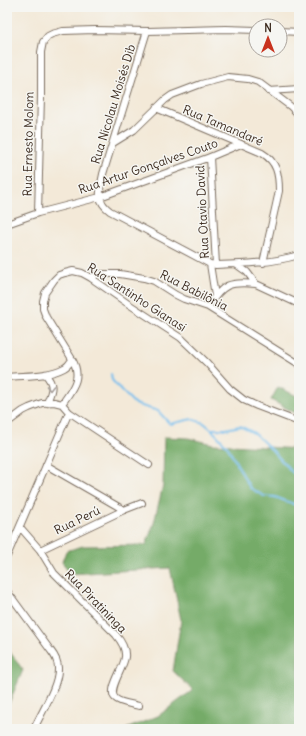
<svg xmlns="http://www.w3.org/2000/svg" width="306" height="736" font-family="Delius,sans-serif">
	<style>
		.forest { fill: #74ab68; stroke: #586a43 }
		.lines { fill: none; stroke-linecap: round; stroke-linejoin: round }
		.stream { stroke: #74beed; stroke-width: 2 }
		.street-casing { stroke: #7b6d5f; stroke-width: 8 }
		.street { stroke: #fff; stroke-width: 6 }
		.oneway { stroke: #a79f9a }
		.labels { text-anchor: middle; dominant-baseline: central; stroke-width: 3; stroke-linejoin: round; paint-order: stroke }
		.street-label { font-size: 12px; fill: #3b2a1e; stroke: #f6f6f2 }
	</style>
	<rect width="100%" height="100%" fill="#f6f6f2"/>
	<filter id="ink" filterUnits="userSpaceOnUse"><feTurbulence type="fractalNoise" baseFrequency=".025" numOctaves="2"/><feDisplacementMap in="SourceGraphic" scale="8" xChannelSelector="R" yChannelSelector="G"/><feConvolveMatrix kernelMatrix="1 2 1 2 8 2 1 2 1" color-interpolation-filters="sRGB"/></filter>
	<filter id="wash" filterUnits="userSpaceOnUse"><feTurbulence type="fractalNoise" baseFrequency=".012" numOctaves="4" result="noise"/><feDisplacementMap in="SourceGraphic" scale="16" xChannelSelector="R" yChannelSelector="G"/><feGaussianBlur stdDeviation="0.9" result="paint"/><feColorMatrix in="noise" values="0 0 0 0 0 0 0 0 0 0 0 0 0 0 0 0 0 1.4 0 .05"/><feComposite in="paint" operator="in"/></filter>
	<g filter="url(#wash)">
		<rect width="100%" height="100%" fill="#f3e9d8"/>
		<!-- forest -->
		<path class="forest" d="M278,387l21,10v18l-28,-15z
			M164,437l24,1 25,6 86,5v280h-173l32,-13 35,-26 -20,-19 8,-51 -11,-52 -100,6 -8,-12 4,-11 17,-5 63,-1 8,-22 9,-38z
			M7,648l16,22 -16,38z"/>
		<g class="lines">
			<!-- stream -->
			<path class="stream" d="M111,374l1,6 6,7 17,17 23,7 12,13 22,-5 12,4 7,6h15l14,-3 14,7 18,17 20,22 7,6
				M211,429l16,17 23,42 14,8 11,1 21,8 3,2"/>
		</g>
	</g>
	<g filter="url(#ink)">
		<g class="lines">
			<defs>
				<path id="street" d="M147,31l-44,143c-3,16 -8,26 7,37l100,53 6,1c28,-1 56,-2 83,-10
					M280,31l19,1
					M269,91l30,-2
					M156,108l106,45c15,9 17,21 17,38l-16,72
					M113,143l21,-13 31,-30 7,-5 29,-11 27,-7 20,2 10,3 32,24 9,9
					M210,157l6,108
					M38,213l62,-16 110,-40 31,-13
					M7,224l31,-11 3,-117v-44l2,-10 5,-6 4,-2 11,-3 32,-1 52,1 79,-2 30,1
					M210,264l5,32
					M237,265l10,7 9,12 43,20
					M91,278l6,-4h23l24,4 10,3 22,14 8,4 24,8 91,57
					M208,307c14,-23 22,-26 48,-23
					M45,374c10,11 7,16 2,29
					M7,377c18,-2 40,0 57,-9 4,-2 6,-5 8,-9
					M62,404c10,-15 21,-26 10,-45l-26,-42 -3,-8v-8l2,-8 9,-13 5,-5 6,-2 8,-2 9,2 9,5 36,25 54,35 26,25 23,26 14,11 13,6 42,16
					M7,423l16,-12 6,-3 13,-5 12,-1 8,2 7,8 80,53
					M46,465l78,45
					M20,527l20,23 14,23 62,62c5,6 10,14 9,22 -1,11 -18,33 -10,41 5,5 17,6 24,8
					M40,550l84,-40 18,-7
					M7,556l62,-144
					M7,591l44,60c4,5 7,11 7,17 1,17 -17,45 -24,61"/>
			</defs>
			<!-- street casing -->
			<use href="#street" class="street-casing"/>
			<!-- street -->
			<use href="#street" class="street"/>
		</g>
		<!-- one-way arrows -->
		<defs><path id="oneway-chevron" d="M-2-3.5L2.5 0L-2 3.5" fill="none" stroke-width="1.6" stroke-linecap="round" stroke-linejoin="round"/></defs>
		<use class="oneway" href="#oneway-chevron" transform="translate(50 388) rotate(90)"/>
	</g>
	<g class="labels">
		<!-- street labels -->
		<g class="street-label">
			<text transform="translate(113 104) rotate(-73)">Rua Nicolau Moisés Dib</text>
			<text transform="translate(223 125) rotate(23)">Rua Tamandaré</text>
			<text transform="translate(28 144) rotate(-89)">Rua Ernesto Molom</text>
			<text transform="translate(148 166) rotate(-19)">Rua Artur Gonçalves Couto</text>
			<text transform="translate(202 212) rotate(-93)">Rua Otavio David</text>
			<text transform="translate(194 290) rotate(27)">Rua Babilônia</text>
			<text transform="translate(137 297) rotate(33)">Rua Santinho Gianasi</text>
			<text transform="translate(77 520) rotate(-26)">Rua Perú</text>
			<text transform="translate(96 601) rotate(46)">Rua Piratininga</text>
		</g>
	</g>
	<!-- margin -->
	<rect width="306" height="736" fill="none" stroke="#f6f6f2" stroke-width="24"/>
	<!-- north arrow -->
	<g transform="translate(268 38)"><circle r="19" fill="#f6f6f2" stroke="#aba49d"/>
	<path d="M0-3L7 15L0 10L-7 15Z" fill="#c8321e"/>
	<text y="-6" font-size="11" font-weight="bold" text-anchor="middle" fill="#3b2a1e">N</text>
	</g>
</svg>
